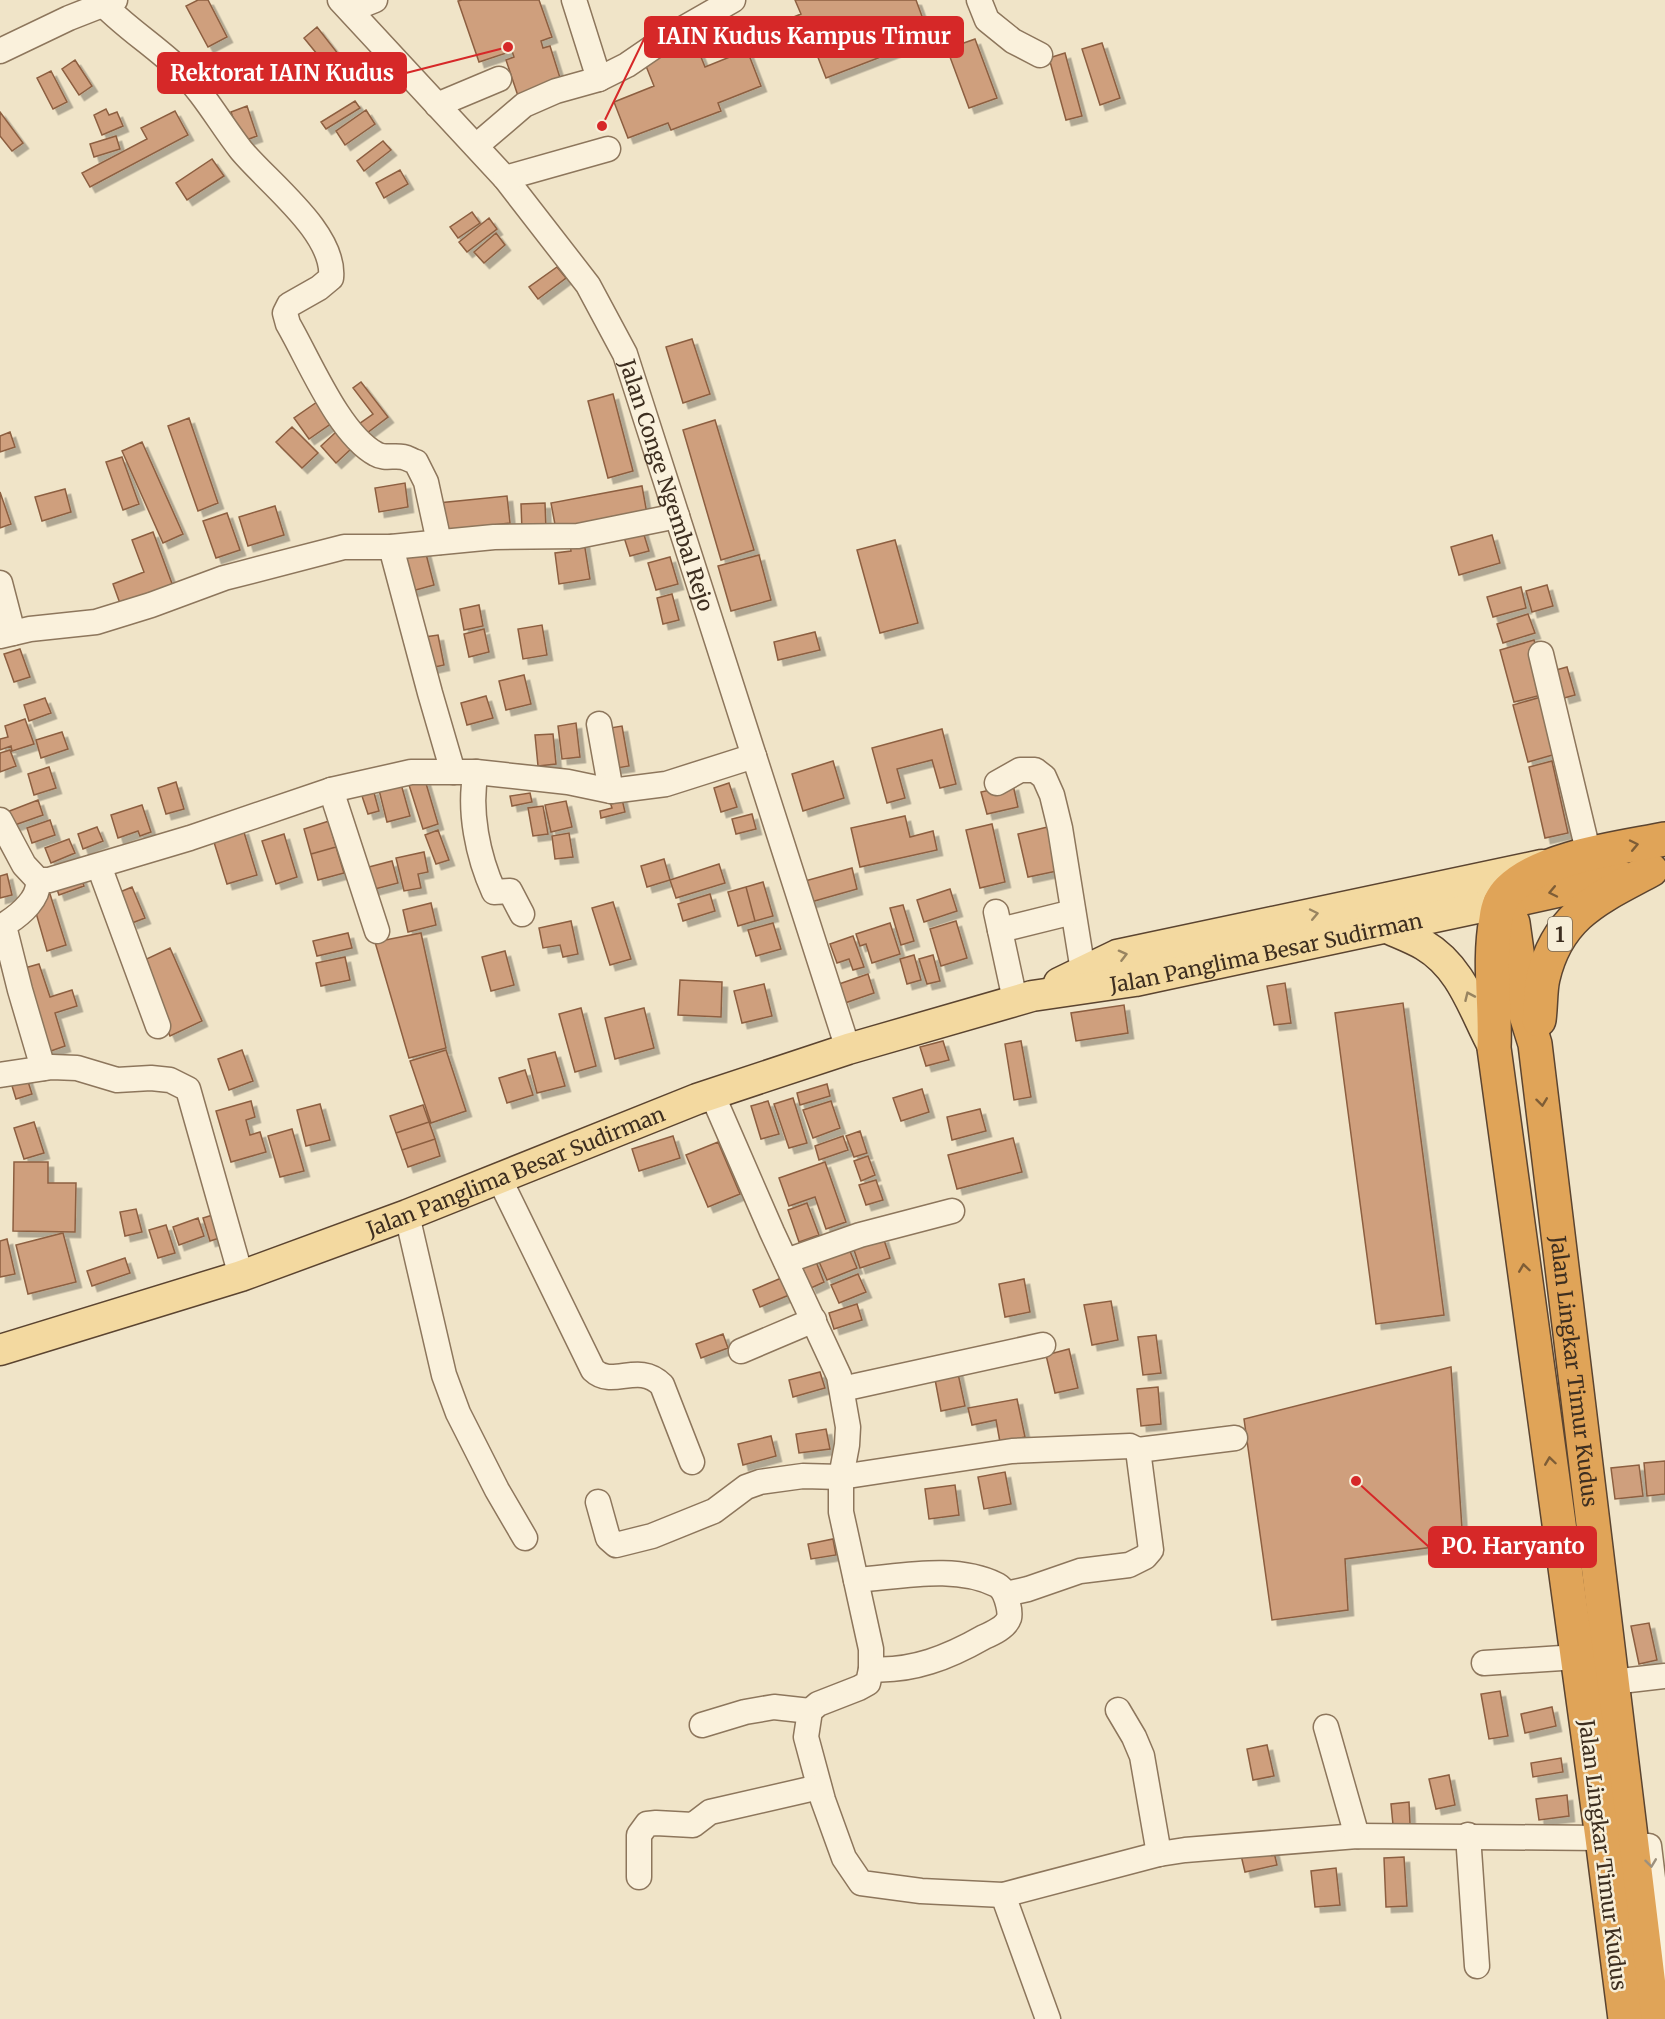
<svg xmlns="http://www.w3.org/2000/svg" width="1665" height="2019" font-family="Merriweather,serif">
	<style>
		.building { fill: #cf9f7d; stroke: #8d5f41; stroke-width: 1.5; filter: url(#shadow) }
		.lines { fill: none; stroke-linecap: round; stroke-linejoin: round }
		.minor-casing { stroke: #8d765c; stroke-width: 27 }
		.major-casing { stroke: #5b4430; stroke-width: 33 }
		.highway-casing { stroke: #5b4430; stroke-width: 36 }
		.minor { stroke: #faf1dc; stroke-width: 24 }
		.major { stroke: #f3d9a0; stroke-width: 30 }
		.highway { stroke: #e0a458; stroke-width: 33 }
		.oneway { stroke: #7e5d36 }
		.oneway2 { stroke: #988460 }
		.oneway3 { stroke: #9c907e }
		.labels { text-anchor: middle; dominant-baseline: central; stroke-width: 5; stroke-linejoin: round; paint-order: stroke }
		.shield { fill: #f7eed8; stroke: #756857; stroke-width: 1.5 }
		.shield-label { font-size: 20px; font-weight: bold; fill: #3d2e20 }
		.street-label { font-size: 21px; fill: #3d2e20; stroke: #f7eed8 }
		.leader { fill: none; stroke: #d62828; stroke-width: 2 }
		.callout-dot { fill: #d62828; stroke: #f7eed8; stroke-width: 2 }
		.callout { fill: #d62828; stroke: #d62828; stroke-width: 2 }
		.callout-label { font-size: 22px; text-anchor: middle; font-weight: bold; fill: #fff }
	</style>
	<defs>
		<filter id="shadow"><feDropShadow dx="5.5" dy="5.5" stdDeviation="0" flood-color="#0004"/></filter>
	</defs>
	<rect width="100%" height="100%" fill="#f0e4c8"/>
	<!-- building -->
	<path class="building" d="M198,0h10l19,37 -19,10 -22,-41z
		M462,0h77l13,37 -11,4 2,7 7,-2 11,35 -43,15 -12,-36 8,-3 -2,-6 -33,11 -21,-61z
		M795,0h121l14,38 -104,40 -14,-36 -23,9 -10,-28 22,-9z
		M317,27l22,28 -13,10 -22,-27z
		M975,39l22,59 -28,10 -22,-59z
		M695,42l10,25 42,-17 14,36 -43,17 3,8 -50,19 -3,-7 -40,15 -14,-36 40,-16 -10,-25z
		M1102,43l18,55 -20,7 -18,-56z
		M1065,53l17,63 -16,4 -17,-62z
		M75,60l17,26 -13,9 -17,-26z
		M51,71l16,31 -14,7 -16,-31z
		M355,101l5,7 -34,21 -5,-7z
		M247,106l10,30 -16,6 -10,-30z
		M106,109l3,6 8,-3 6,14 -21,9 -8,-20z
		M366,110l9,14 -30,21 -9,-14z
		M175,111l13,24 -98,52 -8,-14 65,-34 -6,-11z
		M0,112l23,31 -11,8 -12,-15z
		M116,136l4,13 -26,8 -4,-13z
		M383,141l8,9 -27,21 -7,-10z
		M212,159l12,17 -37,24 -11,-17z
		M400,170l8,14 -24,14 -8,-15z
		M472,212l8,11 -22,15 -8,-11z
		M489,218l8,11 -30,23 -8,-10z
		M496,233l9,12 -21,18 -10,-11z
		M557,267l9,11 -28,21 -9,-12z
		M692,339l18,55 -27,9 -17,-56z
		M361,382l27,35 -21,16 -8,-9 14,-10 -20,-26z
		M613,394l20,77 -25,7 -20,-77z
		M317,402l15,21 -23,16 -15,-21z
		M189,418l29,85 -20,8 -30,-85z
		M715,420l39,130 -33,10 -38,-130z
		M292,427l26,26 -16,15 -26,-26z
		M10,432l5,15 -15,5v-16z
		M336,432l15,17 -15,14 -15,-17z
		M142,442l41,92 -20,9 -41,-92z
		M122,457l17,47 -16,6 -17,-48z
		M405,483l3,24 -29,5 -4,-24z
		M642,486l5,28 -91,16 -5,-27z
		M65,489l6,23 -29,9 -7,-24z
		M0,492l11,32 -11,4z
		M507,496l3,27 -69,8 -3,-28z
		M545,503l1,27 -24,1 -1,-27z
		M275,506l9,29 -36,11 -9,-29z
		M227,513l13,37 -24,8 -13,-37z
		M641,525l8,26 -19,5 -8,-25z
		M153,532l21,57 -52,20 -9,-25 31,-12 -12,-32z
		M1492,535l8,28 -41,12 -8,-28z
		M895,540l23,83 -38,10 -23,-83z
		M584,542l6,37 -31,5 -4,-31 16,-2 -1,-7z
		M425,550l9,35 -22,6 -9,-35z
		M759,555l12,45 -40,11 -13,-45z
		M670,557l8,27 -22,6 -8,-27z
		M1547,585l6,21 -21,6 -6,-21z
		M1521,587l5,21 -33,9 -6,-20z
		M672,594l7,26 -16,4 -6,-26z
		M479,605l4,21 -19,4 -4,-21z
		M1528,614l7,19 -32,10 -6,-19z
		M542,625l5,30 -24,4 -5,-30z
		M484,629l5,23 -20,5 -5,-23z
		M815,632l5,18 -42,10 -4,-18z
		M438,635l6,30 -14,3 -5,-31z
		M1534,640l15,53 -35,9 -14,-52z
		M20,649l10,28 -16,5 -10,-28z
		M1567,667l8,28 -11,3 -8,-28z
		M524,675l7,29 -25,6 -7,-29z
		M1548,695l15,57 -35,10 -15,-57z
		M486,696l7,22 -26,7 -6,-22z
		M45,698l6,15 -22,8 -5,-16z
		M25,719l9,25 -22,7 -1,-5 -11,4v-11l8,-2 -3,-11z
		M576,723l4,34 -18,2 -4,-33z
		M622,726l7,40 -18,3 -7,-40z
		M942,729l14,55 -16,4 -8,-28 -35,9 8,29 -18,5 -15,-55z
		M62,732l6,17 -27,9 -5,-18z
		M553,734l3,30 -18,2 -3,-31z
		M10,750l6,16 -16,6v-19z
		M833,761l11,37 -41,13 -11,-37z
		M1552,761l16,72 -23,5 -16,-71z
		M49,767l7,21 -22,7 -6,-21z
		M425,780l13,44 -15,5 -14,-44z
		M176,782l8,27 -18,5 -8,-26z
		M729,783l8,24 -16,5 -7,-24z
		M401,784l9,32 -23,6 -8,-32z
		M1013,785l5,22 -31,7 -6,-22z
		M373,789l6,22 -11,3 -7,-21z
		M530,793l2,9 -20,4 -2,-10z
		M621,795l4,17 -24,6 -1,-7 12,-3 -3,-9z
		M38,800l5,15 -31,11 -5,-14z
		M566,801l6,26 -21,5 -6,-27z
		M142,805l9,27 -11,4 -2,-5 -20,7 -7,-23z
		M543,806l5,28 -15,2 -5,-28z
		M752,814l4,15 -20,5 -4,-15z
		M905,816l5,21 23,-6 4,19 -77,17 -9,-39z
		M50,820l5,15 -23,8 -5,-15z
		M329,821l7,26 -25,7 -7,-25z
		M992,824l13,58 -25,6 -14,-58z
		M1052,826l10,44 -34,7 -10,-43z
		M97,827l6,14 -20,8 -5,-15z
		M243,829l14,46 -30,9 -14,-45z
		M438,830l11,30 -13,4 -11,-29z
		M569,833l4,24 -18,2 -3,-23z
		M284,834l13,43 -21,7 -14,-43z
		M69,839l6,14 -24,10 -6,-15z
		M336,847l8,26 -26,7 -7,-26z
		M424,852l4,20 -10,2 3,14 -17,3 -8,-33z
		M664,859l6,21 -23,7 -6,-21z
		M392,861l6,22 -31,8 -6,-22z
		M719,864l6,19 -49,15 -6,-18z
		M852,868l5,21 -46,13 -6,-21z
		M7,874l5,21 -12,3v-22z
		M80,875l4,11 -25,9 -4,-11z
		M763,882l10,34 -18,5 -9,-34z
		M132,887l13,31 -13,5 -12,-31z
		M746,887l9,34 -17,5 -10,-34z
		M950,889l7,22 -33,11 -7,-22z
		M50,894l16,51 -19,6 -13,-45 7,-9z
		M710,894l5,17 -32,10 -5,-17z
		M613,902l18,57 -21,6 -18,-57z
		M431,903l5,22 -28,7 -5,-22z
		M903,905l11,36 -13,4 -11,-37z
		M571,921l7,33 -15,3 -3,-12 -17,3 -4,-20z
		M956,921l11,37 -26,8 -11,-37z
		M773,923l8,26 -25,7 -8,-26z
		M890,923l10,31 -28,9 -6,-19 -6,2 -4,-12z
		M348,933l4,15 -35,8 -4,-15z
		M421,933l25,115 -37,10 -34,-116z
		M853,936l11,31 -11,3 -4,-11 -12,4 -7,-19z
		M170,948l32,73 -32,15 -32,-73z
		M505,951l9,34 -23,6 -9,-34z
		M914,955l7,25 -14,4 -7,-25z
		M933,955l7,26 -13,3 -8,-25z
		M345,957l5,23 -29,6 -5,-23z
		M39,964l11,33 22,-7 5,16 -22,7 10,33 -17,6 -27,-83z
		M868,974l6,19 -29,10 -6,-19z
		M680,980l42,2 -1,35 -43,-2z
		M1285,983l6,40 -17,2 -7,-39z
		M764,984l8,32 -30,7 -8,-32z
		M1403,1003l41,312 -68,9 -41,-311z
		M1124,1005l4,28 -52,8 -5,-28z
		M581,1008l15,58 -21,6 -16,-58z
		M644,1008l10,40 -39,11 -10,-41z
		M943,1041l6,19 -23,6 -6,-19z
		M1021,1041l10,56 -17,3 -9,-56z
		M242,1050l11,31 -24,9 -11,-31z
		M446,1050l20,61 -35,12 -21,-62z
		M555,1052l10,34 -28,7 -9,-34z
		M525,1070l8,25 -26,8 -8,-25z
		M25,1072l7,22 -16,5 -7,-23z
		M827,1084l3,12 -30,9 -3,-12z
		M922,1089l7,23 -28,9 -8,-23z
		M793,1098l14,45 -18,5 -15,-44z
		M251,1101l4,16 -9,3 4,15 10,-3 6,20 -35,10 -15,-51z
		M768,1101l11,33 -18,5 -10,-33z
		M831,1101l9,27 -27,10 -10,-28z
		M320,1104l10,36 -24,6 -9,-36z
		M423,1105l6,17 -33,11 -6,-17z
		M980,1109l6,22 -34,9 -5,-23z
		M34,1122l10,31 -20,6 -10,-31z
		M429,1122l6,17 -33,11 -6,-17z
		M292,1129l12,42 -24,6 -12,-41z
		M860,1131l7,22 -13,4 -8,-21z
		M673,1136l7,22 -41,13 -7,-22z
		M843,1136l5,14 -29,10 -4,-14z
		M1013,1138l9,34 -65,17 -9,-34z
		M435,1139l5,17 -32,11 -6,-17z
		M718,1142l22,52 -32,13 -22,-52z
		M868,1156l7,19 -14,6 -7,-20z
		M14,1162h34v21h28l-1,49 -62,-1z
		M825,1162l21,60 -20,7 -11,-32 -26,9 -10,-28z
		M876,1180l7,20 -17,5 -7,-20z
		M807,1203l12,32 -20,7 -11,-32z
		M136,1209l6,23 -17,4 -5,-24z
		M219,1213l7,23 -16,5 -7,-23z
		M198,1218l6,18 -25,9 -6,-18z
		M166,1225l9,28 -17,5 -9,-28z
		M63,1233l13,49 -48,12 -12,-49z
		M883,1237l7,21 -30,10 -7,-21z
		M7,1239l8,35 -15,3v-36z
		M847,1244l10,24 -30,12 -10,-23z
		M813,1254l11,28 -13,6 -12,-28z
		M125,1258l5,15 -38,13 -5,-15z
		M858,1274l8,18 -27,11 -8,-18z
		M786,1276l8,17 -34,14 -7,-17z
		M1024,1279l6,33 -25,5 -6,-33z
		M1111,1301l7,39 -26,5 -8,-40z
		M857,1304l5,16 -28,9 -5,-16z
		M723,1334l5,14 -27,10 -5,-14z
		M1156,1335l5,38 -18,2 -5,-38z
		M1069,1349l9,39 -23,5 -9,-38z
		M1451,1367l12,176 -118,16 3,51 -76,10 -28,-201z
		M957,1369l8,37 -24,5 -7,-37z
		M820,1372l5,16 -32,9 -4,-17z
		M1158,1387l3,37 -20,2 -4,-37z
		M1017,1399l8,38 -25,5 -4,-22 -24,5 -4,-17z
		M826,1429l4,20 -31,4 -3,-19z
		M771,1436l5,20 -33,9 -5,-21z
		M1665,1461v33l-18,2 -3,-33z
		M1639,1465l4,31 -28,3 -4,-31z
		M1005,1472l6,32 -27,5 -6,-32z
		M955,1485l4,30 -30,4 -4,-30z
		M833,1539l3,16 -25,4 -3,-15z
		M1649,1623l8,37 -18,4 -8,-38z
		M1500,1691l8,45 -19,3 -8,-45z
		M1552,1707l4,19 -31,7 -4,-19z
		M1267,1745l7,31 -21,4 -6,-31z
		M1561,1758l2,14 -30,5 -2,-14z
		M1449,1775l6,30 -19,4 -7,-30z
		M1567,1795l2,21 -30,4 -3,-21z
		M1409,1802l1,22 -17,1 -2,-21z
		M1272,1844l5,21 -32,7 -5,-21z
		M1404,1857l3,49 -21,1 -2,-49z
		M1336,1868l4,37 -25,2 -4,-36z"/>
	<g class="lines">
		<defs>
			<g id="minor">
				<path d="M99,0c24,26 55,45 80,69 25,24 41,54 62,81 26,32 95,83 90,128l-12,10 -30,17 -4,8 3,11c21,36 51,110 88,130 8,5 18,1 27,3 5,1 9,4 13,5l10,20 13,60"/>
				<path id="s1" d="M340,0l165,178 83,107 37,69 223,695"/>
				<path d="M574,0l25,79"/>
				<path d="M979,0l8,20 26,21 27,14"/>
				<path d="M350,10l25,-10"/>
				<path d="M0,51l69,-33 46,-18"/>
				<path d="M437,105l62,-26"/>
				<path d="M476,146l48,-41 32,-14 43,-12 28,-14 38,-26 68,-39"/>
				<path d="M505,178l103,-29"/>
				<path d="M391,547l39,146 23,79"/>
				<path d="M0,583l13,50"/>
				<path d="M0,636l30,-7 66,-7 55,-17 73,-27 120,-31h47l103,-10 84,-1 99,-20"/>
				<path d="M1541,654l48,201"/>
				<path d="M599,724l12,67"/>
				<path d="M476,772c-8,38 2,85 18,120l16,-1 12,23"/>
				<path d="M997,783l23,-13h15l9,7 8,18 8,33 23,143"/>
				<path d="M331,790l46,141"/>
				<path d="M0,820l24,45 14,15h11l141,-42 141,-48 80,-18h65l92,10 43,9 55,-7 88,-28"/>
				<path d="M99,866l59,160"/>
				<path d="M38,880c2,18 -17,34 -31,43l-2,7 15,60 23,78"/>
				<path d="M996,912l19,88"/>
				<path d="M1000,930l73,-18"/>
				<path d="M0,1075l52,-8 25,1 40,12 34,-2 19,2 18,9 53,187"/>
				<path d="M712,1094l60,138 67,144 9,51 -1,18 -6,32v35l30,137v20l-3,14 -9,5 -41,16 -8,7 -4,26 17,63 21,58 17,25 60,8 82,4 156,-41 26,-4 172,-14 245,2"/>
				<path d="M499,1178l94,192c20,19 45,-9 69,15l30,77"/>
				<path d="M407,1215l37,160 14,38 39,77 28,48"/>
				<path d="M786,1261l74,-26 92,-24"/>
				<path d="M741,1351l73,-31"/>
				<path d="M842,1389l201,-44"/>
				<path d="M1138,1450l97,-12"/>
				<path d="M598,1502l10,36 8,7 36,-9 62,-25 32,-24 14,-5 43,-6 38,1 171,-26 118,-5 8,4 13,100 -6,7 -16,8 -49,6 -52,18 -22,5"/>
				<path d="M856,1580c44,-3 99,-16 141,5 7,4 9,11 11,19 1,4 2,10 1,14 -3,9 -16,15 -25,19 -35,20 -72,35 -113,32"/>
				<path d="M1484,1663l78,-5 30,-5"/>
				<path d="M1612,1682l53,-6"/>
				<path d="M1118,1710l16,27 8,19 17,98"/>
				<path d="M702,1725l43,-13 29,-5 36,4"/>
				<path d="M1326,1727l31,109"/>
				<path d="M1468,1835l9,131"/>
				<path d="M1649,1846l16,130"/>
				<path d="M639,1877v-42l8,-11 9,-1 37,2 17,-13 109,-25"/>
				<path d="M1003,1895l45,124"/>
			</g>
			<g id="major">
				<path d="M1385,927c13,6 27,11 39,18 39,23 50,67 70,103"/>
				<path d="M1059,983l58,-28 425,-90"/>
				<path id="s2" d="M0,1350l241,-74 166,-61 290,-116 151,-50 184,-53 103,-15 365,-78"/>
			</g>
			<g id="highway">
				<path d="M1505,902l114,-25"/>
				<path id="s3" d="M1500,903l8,9 5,11 13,92 9,29 118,975"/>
				<path d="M1539,1020c2,-14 1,-29 4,-42 15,-64 56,-80 108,-108"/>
				<path d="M1625,2019l-23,-181 -108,-790c2,-42 -6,-86 2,-129 1,-10 5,-21 13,-29 33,-33 111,-42 156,-51"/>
			</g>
		</defs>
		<!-- minor casing -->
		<use href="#minor" class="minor-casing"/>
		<!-- major casing -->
		<use href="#major" class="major-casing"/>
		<!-- highway casing -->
		<use href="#highway" class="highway-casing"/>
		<!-- minor -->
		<use href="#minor" class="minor"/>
		<!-- major -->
		<use href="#major" class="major"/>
		<!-- highway -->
		<use href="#highway" class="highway"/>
	</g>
	<!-- one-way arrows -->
	<defs><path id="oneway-chevron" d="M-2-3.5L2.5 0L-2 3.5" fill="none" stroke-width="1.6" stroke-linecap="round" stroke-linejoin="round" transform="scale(1.5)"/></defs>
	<g class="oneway">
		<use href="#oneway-chevron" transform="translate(1634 845) rotate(-12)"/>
		<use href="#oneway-chevron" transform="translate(1553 892) rotate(168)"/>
		<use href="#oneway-chevron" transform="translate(1542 1102) rotate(83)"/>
		<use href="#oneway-chevron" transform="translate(1524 1268) rotate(-98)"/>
		<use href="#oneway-chevron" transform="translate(1550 1461) rotate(-98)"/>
	</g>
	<g class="oneway2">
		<use href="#oneway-chevron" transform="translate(1314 914) rotate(-12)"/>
		<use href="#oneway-chevron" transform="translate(1123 955) rotate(-14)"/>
		<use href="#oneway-chevron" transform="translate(1469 996) rotate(-114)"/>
	</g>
	<use class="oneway3" href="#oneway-chevron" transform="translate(1651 1863) rotate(83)"/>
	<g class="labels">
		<!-- shield labels -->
		<rect class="shield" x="1548" y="917" width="24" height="34" rx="4.5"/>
		<g class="shield-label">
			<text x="1560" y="934">1</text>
		</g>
		<!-- street labels -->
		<g class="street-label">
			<text stroke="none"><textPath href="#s1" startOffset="594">Jalan Conge Ngembal Rejo</textPath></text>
			<text stroke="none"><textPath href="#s2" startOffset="1330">Jalan Panglima Besar Sudirman</textPath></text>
			<text stroke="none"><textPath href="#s2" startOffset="546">Jalan Panglima Besar Sudirman</textPath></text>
			<text stroke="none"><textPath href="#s3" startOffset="477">Jalan Lingkar Timur Kudus</textPath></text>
			<text transform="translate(1603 1855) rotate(83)">Jalan Lingkar Timur Kudus</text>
		</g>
	</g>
	<!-- callouts -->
	<path class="leader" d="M602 126L645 37M508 47L406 73M1356 1481L1429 1547"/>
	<g class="callout-dot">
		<circle cx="602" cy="126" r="6"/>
		<circle cx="508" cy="47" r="6"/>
		<circle cx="1356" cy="1481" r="6"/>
	</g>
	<g class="callout">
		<rect x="645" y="17" width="318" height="40" rx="6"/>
		<rect x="158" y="53" width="248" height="40" rx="6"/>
		<rect x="1429" y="1527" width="167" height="40" rx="6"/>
	</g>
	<g class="callout-label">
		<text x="804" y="44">IAIN Kudus Kampus Timur</text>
		<text x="282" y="81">Rektorat IAIN Kudus</text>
		<text x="1513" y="1554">PO. Haryanto</text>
	</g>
</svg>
